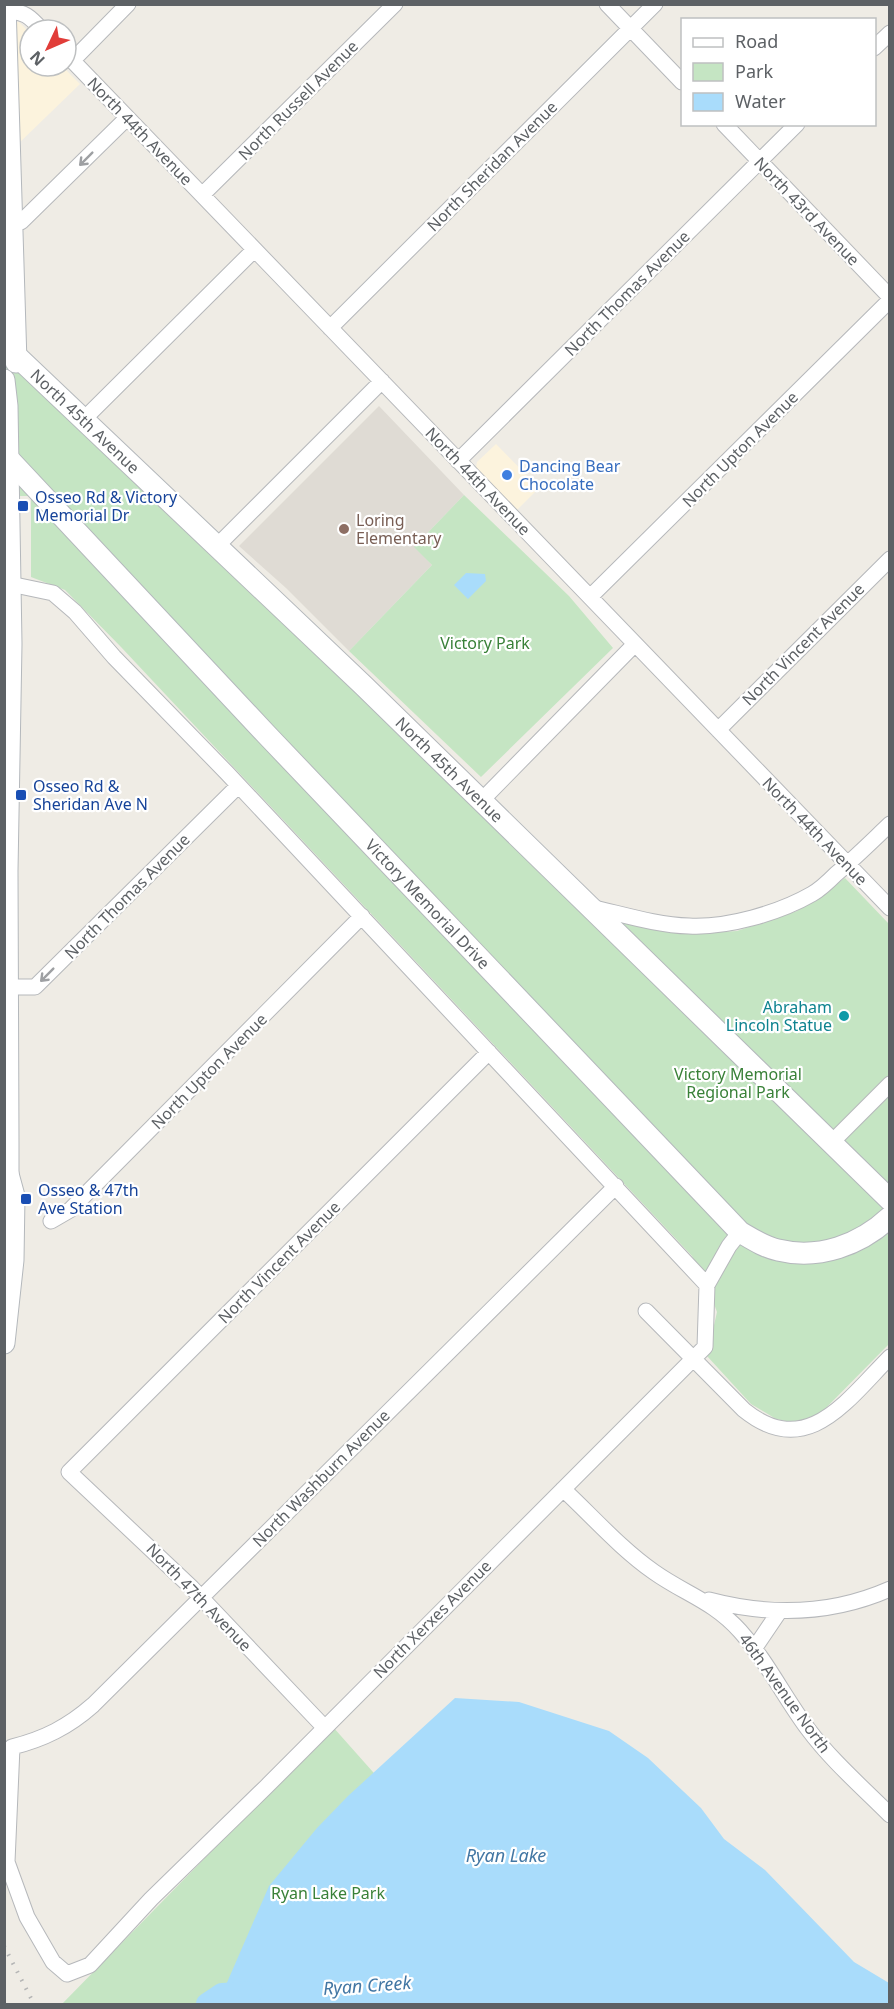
<svg xmlns="http://www.w3.org/2000/svg" width="894" height="2009" font-family="'Noto Sans',sans-serif">
	<style>
		.commercial { fill: #fcf3dd }
		.education { fill: #dfdbd4 }
		.green { fill: #c5e5c3 }
		.water { fill: #a9dcfb }
		.lines { fill: none; stroke-linecap: round; stroke-linejoin: round }
		.river { stroke: #a9dcfb; stroke-width: 22 }
		.street-casing { stroke: #b6b8bb; stroke-width: 17 }
		.secondary-casing { stroke: #b4b8bc; stroke-width: 23 }
		.street { stroke: #fff; stroke-width: 15 }
		.secondary { stroke: #fff; stroke-width: 21 }
		.rail { stroke: #b4b5b5; stroke-width: 4; stroke-dasharray: 1.5 8; stroke-linecap: butt }
		.oneway { stroke: #9ea0a3 }
		.shop-dot { fill: #3f7fe0; stroke: #fff; stroke-width: 2 }
		.transit-dot { fill: #1a4fb4; stroke: #fff; stroke-width: 2 }
		.education-dot { fill: #8d6e63; stroke: #fff; stroke-width: 2 }
		.culture-dot { fill: #0f9aa8; stroke: #fff; stroke-width: 2 }
		.labels { text-anchor: middle; dominant-baseline: central; stroke-width: 4.5; stroke-linejoin: round; paint-order: stroke }
		.street-label { font-size: 16px; fill: #5d6165; stroke: #fff }
		.shop-label { font-size: 16px; fill: #366cbe; stroke: #fff; text-anchor: start }
		.transit-label { font-size: 16px; fill: #164399; stroke: #fff; text-anchor: start }
		.education-label { font-size: 16px; fill: #785e54; stroke: #fff; text-anchor: start }
		.park-label { font-size: 16px; fill: #398138; stroke: #fff }
		.culture-label { font-size: 16px; fill: #0d838f; stroke: #fff; text-anchor: end }
		.water-label { font-size: 18px; font-style: italic; fill: #4377a4; stroke: #fff }
	</style>
	<rect width="100%" height="100%" fill="#efece5"/>
	<!-- commercial -->
	<path class="commercial" d="M16,22h3l11,11v33h32l18,18 -64,62z
		M496,444l43,44 -22,22 -41,-42 1,-6z"/>
	<!-- education -->
	<path class="education" d="M379,406l85,89 -49,51 17,19 -83,86 -63,-63 -47,-42z"/>
	<!-- green -->
	<path class="green" d="M4,354l569,548 70,23 48,9 46,-3 60,-20 48,-33 44,46v420l-72,73 -26,5 -15,-3 -25,-15 -44,-48 10,-44 -10,-27 -15,-29 -571,-609 -56,-57 -34,-13v-81h-26z
		M464,495l105,101 44,52 -132,129 -132,-126 83,-86 -18,-18z
		M333,1727l246,277h-517z"/>
	<!-- water -->
	<path class="water" d="M466,573l19,1 1,7 -18,18 -14,-14z
		M455,1698l64,4 90,29 39,27 53,50 23,31 41,31 89,92 35,21v21h-656l-11,-10 47,-108 48,-58 31,-32z"/>
	<g class="lines">
		<!-- river -->
		<path class="river" d="M207,2004l15,-10 30,-2"/>
		<defs>
			<path id="street" d="M607,4l75,78
				M7,12c17,-2 24,6 35,18
				M874,48l16,-15
				M66,54l824,854
				M72,61l56,-57
				M724,124l166,173
				M202,195l193,-191
				M12,222h9l106,-104
				M330,328l325,-324
				M83,420l171,-170
				M458,461l339,-337
				M216,547l166,-166
				M10,584l43,9 22,19 39,45 113,116 480,512
				M590,597l300,-297
				M718,730l172,-171
				M481,801l154,-157
				M590,907c32,7 66,18 99,19 38,2 90,-13 123,-32 9,-5 17,-13 24,-20 19,-16 36,-33 54,-50
				M8,987h27l203,-201
				M830,1144l60,-60
				M616,1186l-523,519c-25,22 -49,34 -81,42l-5,115 20,55 26,45 14,12 23,-9 61,-66 115,-112 439,-440 2,-62 22,-39 11,-14
				M51,1221l19,-11 292,-294
				M646,1311l98,99c63,51 103,-10 146,-53
				M563,1489c30,28 58,60 91,83 31,22 59,29 86,59 27,30 44,66 68,98 23,31 54,58 82,86
				M709,1600c61,16 122,15 181,-11
				M754,1649l25,-37
				M324,1727l-132,-139 -123,-116 420,-420"/>
			<g id="secondary">
				<path d="M5,4l11,358"/>
				<path id="s1" d="M4,344l360,342 526,514"/>
				<path d="M4,380l3,26 4,238 -4,227 1,271v31l-4,16"/>
				<path id="s2" d="M4,454l262,280 474,498c12,7 24,15 38,18 41,10 82,-5 112,-33"/>
				<path d="M4,1343l9,-83 1,-64 -6,-22"/>
			</g>
		</defs>
		<!-- street casing -->
		<use href="#street" class="street-casing"/>
		<!-- secondary casing -->
		<use href="#secondary" class="secondary-casing"/>
		<!-- street -->
		<use href="#street" class="street"/>
		<!-- secondary -->
		<use href="#secondary" class="secondary"/>
		<!-- rail -->
		<path class="rail" d="M4,1946l30,58"/>
	</g>
	<!-- one-way arrows -->
	<defs><path id="oneway-shaft" d="M-6 0H5M1.5-3L5.5 0L1.5 3" fill="none" stroke-width="1.6" stroke-linecap="round" stroke-linejoin="round" transform="scale(1.5)"/></defs>
	<g class="oneway">
		<use href="#oneway-shaft" transform="translate(86 159) rotate(135)"/>
		<use href="#oneway-shaft" transform="translate(47 975) rotate(135)"/>
	</g>
	<!-- markers -->
	<circle class="shop-dot" cx="507" cy="475" r="6"/>
	<g class="transit-dot">
		<rect x="17" y="500" width="12" height="12" rx="3"/>
		<rect x="15" y="789" width="12" height="12" rx="3"/>
		<rect x="20" y="1193" width="12" height="12" rx="3"/>
	</g>
	<circle class="education-dot" cx="344" cy="529" r="6"/>
	<circle class="culture-dot" cx="844" cy="1016" r="6"/>
	<g class="labels">
		<!-- street labels -->
		<g class="street-label">
			<text transform="translate(298 100) rotate(-45)">North Russell Avenue</text>
			<text transform="translate(140 131) rotate(46)">North 44th Avenue</text>
			<text transform="translate(492 166) rotate(-45)">North Sheridan Avenue</text>
			<text transform="translate(807 211) rotate(46)">North 43rd Avenue</text>
			<text transform="translate(627 293) rotate(-45)">North Thomas Avenue</text>
			<text stroke="none"><textPath href="#s1" startOffset="112">North 45th Avenue</textPath></text>
			<text transform="translate(740 449) rotate(-45)">North Upton Avenue</text>
			<text transform="translate(478 481) rotate(46)">North 44th Avenue</text>
			<text transform="translate(803 644) rotate(-45)">North Vincent Avenue</text>
			<text stroke="none"><textPath href="#s1" startOffset="616">North 45th Avenue</textPath></text>
			<text transform="translate(815 831) rotate(46)">North 44th Avenue</text>
			<text transform="translate(127 896) rotate(-45)">North Thomas Avenue</text>
			<text stroke="none"><textPath href="#s2" startOffset="618">Victory Memorial Drive</textPath></text>
			<text transform="translate(209 1071) rotate(-45)">North Upton Avenue</text>
			<text transform="translate(279 1262) rotate(-45)">North Vincent Avenue</text>
			<text transform="translate(321 1478) rotate(-45)">North Washburn Avenue</text>
			<text transform="translate(199 1597) rotate(46)">North 47th Avenue</text>
			<text transform="translate(432 1619) rotate(-45)">North Xerxes Avenue</text>
			<text transform="translate(785 1693) rotate(54)">46th Avenue North</text>
		</g>
		<!-- shop labels -->
		<g class="shop-label">
			<text x="519" y="466">Dancing Bear<tspan x="519" dy="18">Chocolate</tspan></text>
		</g>
		<!-- transit labels -->
		<g class="transit-label">
			<text x="35" y="497">Osseo Rd &amp; Victory<tspan x="35" dy="18">Memorial Dr</tspan></text>
			<text x="33" y="786">Osseo Rd &amp;<tspan x="33" dy="18">Sheridan Ave N</tspan></text>
			<text x="38" y="1190">Osseo &amp; 47th<tspan x="38" dy="18">Ave Station</tspan></text>
		</g>
		<!-- education labels -->
		<g class="education-label">
			<text x="356" y="520">Loring<tspan x="356" dy="18">Elementary</tspan></text>
		</g>
		<!-- park labels -->
		<g class="park-label">
			<text x="485" y="643">Victory Park</text>
			<text x="738" y="1074">Victory Memorial<tspan x="738" dy="18">Regional Park</tspan></text>
			<text x="328" y="1893">Ryan Lake Park</text>
		</g>
		<!-- culture labels -->
		<g class="culture-label">
			<text x="832" y="1007">Abraham<tspan x="832" dy="18">Lincoln Statue</tspan></text>
		</g>
		<!-- water labels -->
		<g class="water-label">
			<text x="506" y="1855">Ryan Lake</text>
			<text transform="translate(367 1985) rotate(-4)">Ryan Creek</text>
		</g>
	</g>
	<!-- border -->
	<rect width="894" height="2009" fill="none" stroke="#5d6165" stroke-width="12"/>
	<!-- legend -->
	<rect x="681" y="18" width="195" height="108" fill="#ffffff" stroke="#bec0c1" stroke-width="1.5"/>
	<rect x="693" y="38" width="30" height="9" fill="#ffffff" stroke="#bec0c1" stroke-width="1.5"/>
	<text x="735" y="48" font-size="18" fill="#5d6165">Road</text>
	<rect x="693" y="63" width="30" height="18" fill="#c5e5c3" stroke="#bec0c1" stroke-width="1.5"/>
	<text x="735" y="78" font-size="18" fill="#5d6165">Park</text>
	<rect x="693" y="93" width="30" height="18" fill="#a9dcfb" stroke="#bec0c1" stroke-width="1.5"/>
	<text x="735" y="108" font-size="18" fill="#5d6165">Water</text>
	<!-- north arrow -->
	<g transform="translate(48 48) rotate(226)"><circle r="28" fill="#ffffff" stroke="#bec0c1" stroke-width="1.5"/>
	<path d="M0-4.5L10 22L0 15L-10 22Z" fill="#e13d39"/>
	<text y="-9" font-size="16" font-weight="bold" text-anchor="middle" fill="#5d6165">N</text>
	</g>
</svg>
